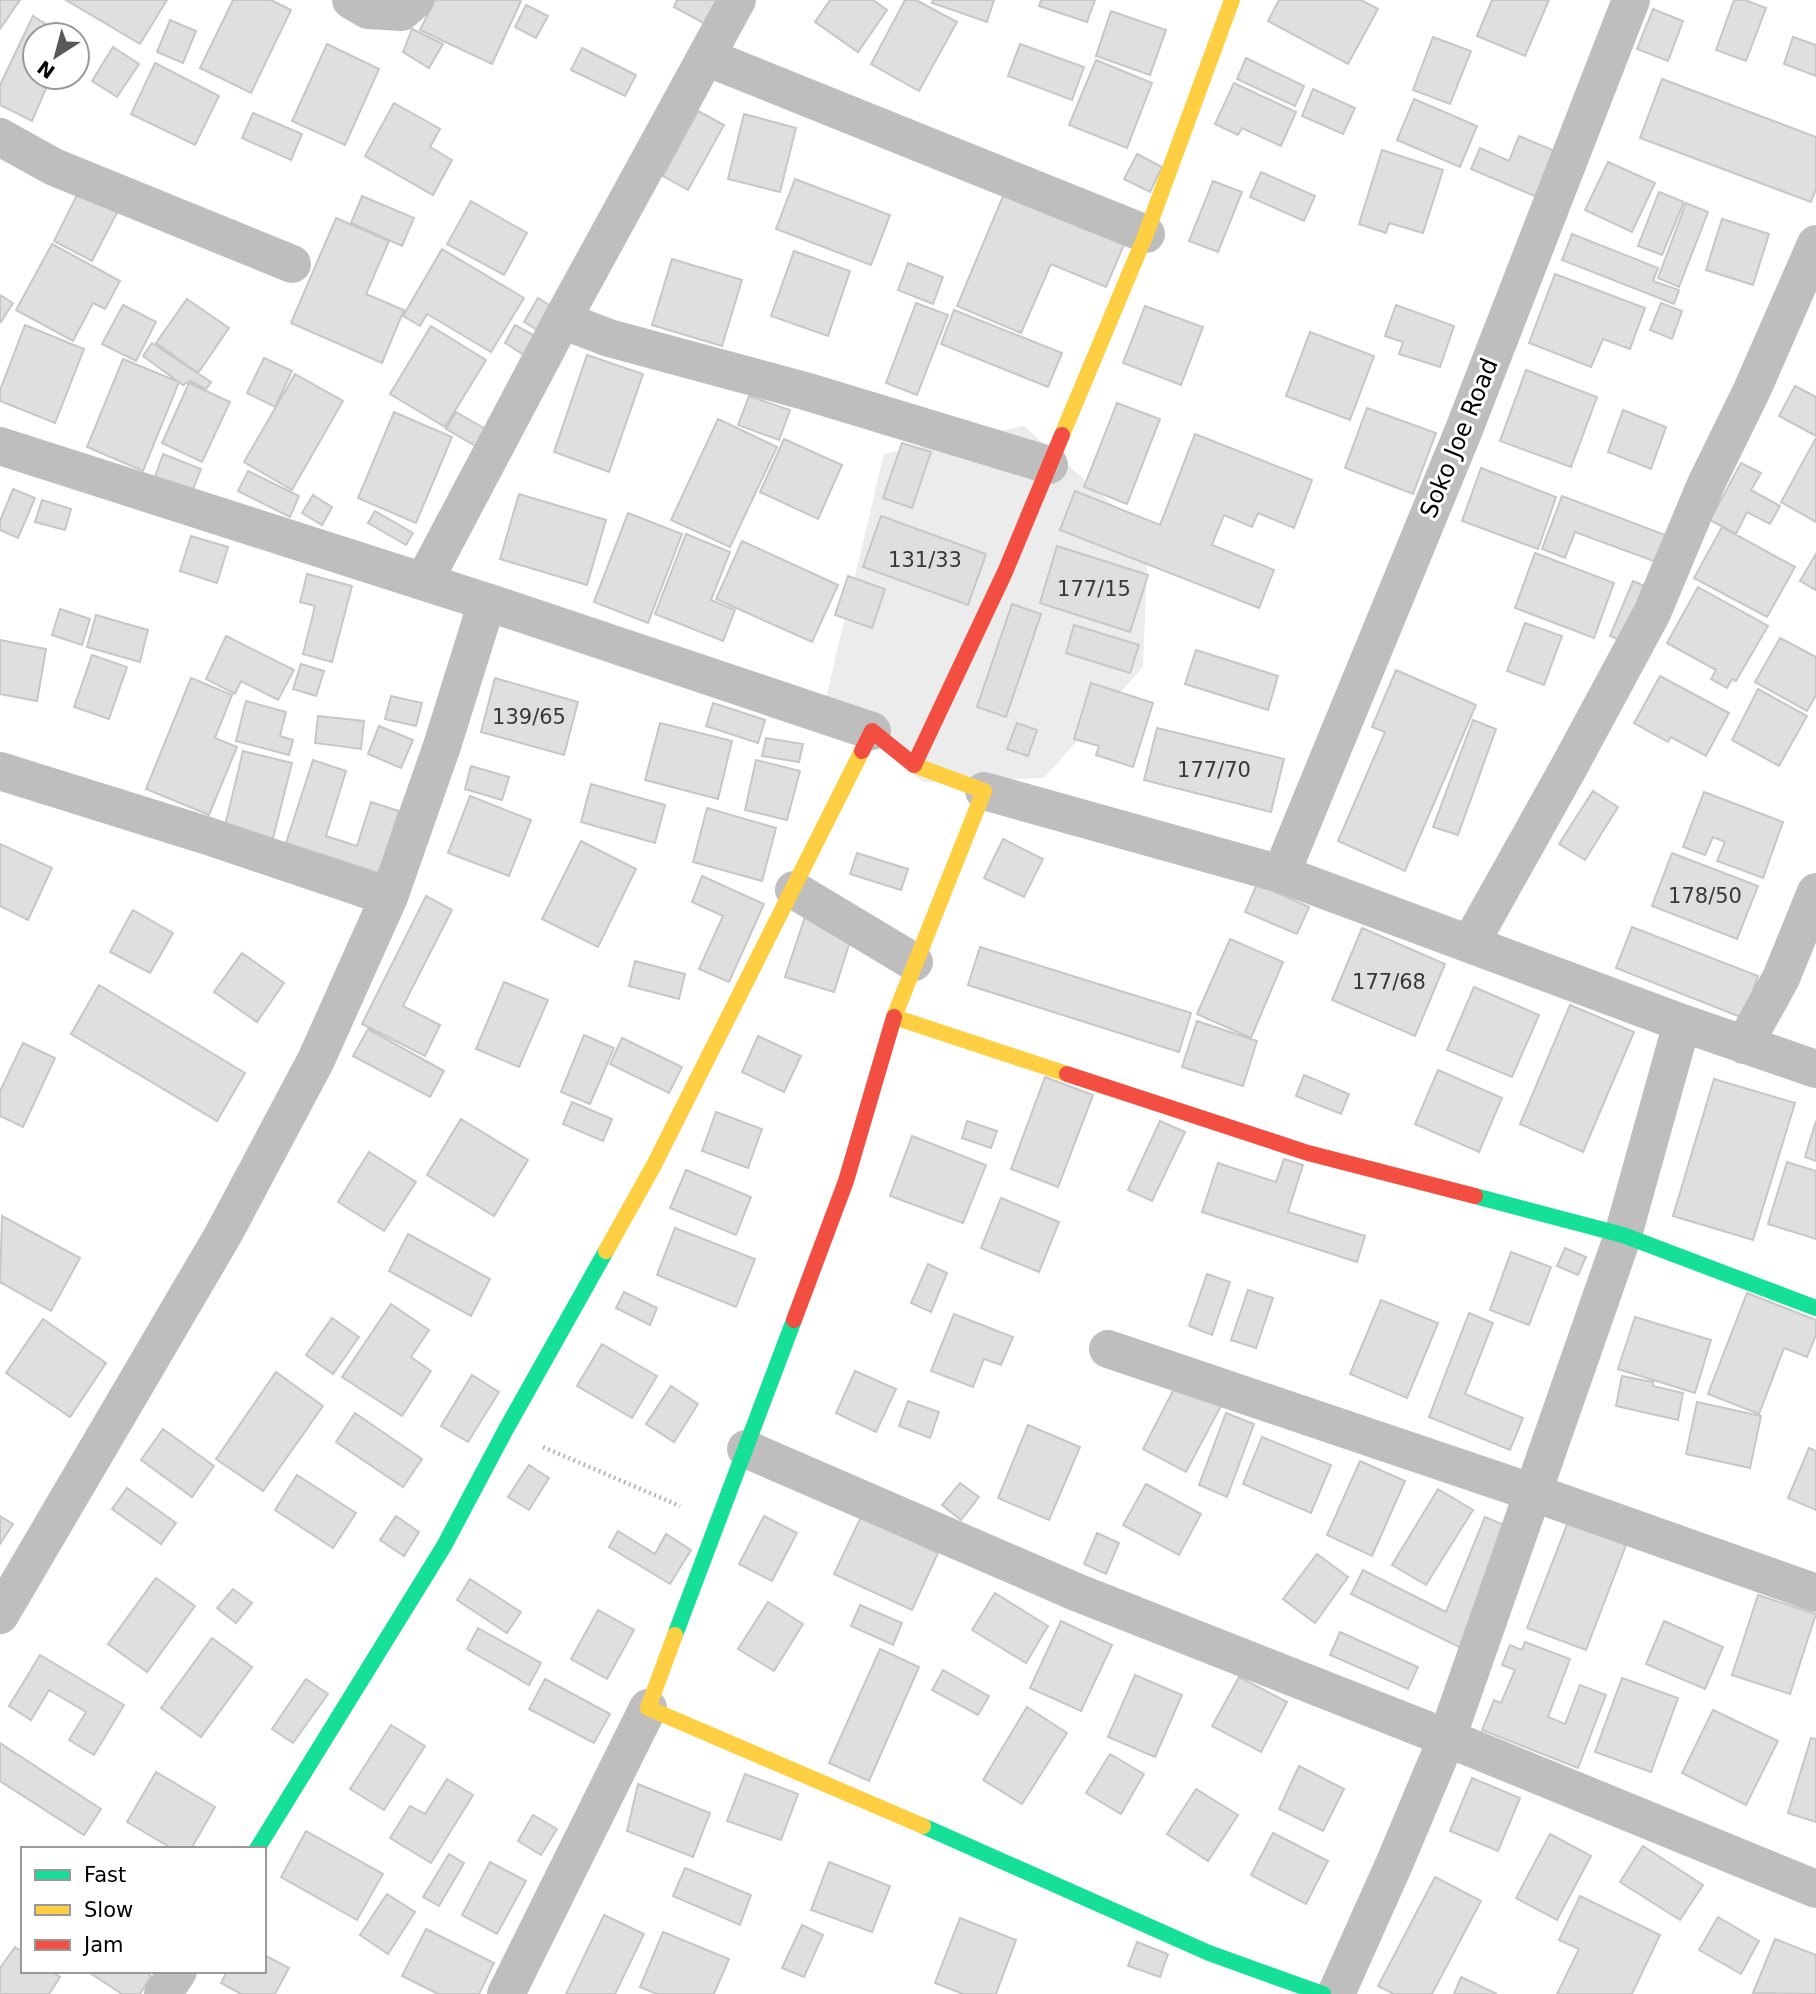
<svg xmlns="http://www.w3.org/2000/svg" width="1816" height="1994" font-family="'DejaVu Sans',sans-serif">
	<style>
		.green { fill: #ececec }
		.building { fill: #dfdfdf; stroke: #c7c7c7; stroke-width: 2 }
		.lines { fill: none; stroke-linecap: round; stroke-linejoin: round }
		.path { stroke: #b9b9b9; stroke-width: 4.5; stroke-dasharray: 2 3.5; stroke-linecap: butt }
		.street { stroke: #bebebe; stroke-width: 38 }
		.fast { stroke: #16e098; stroke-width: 16 }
		.slow { stroke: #ffcf43; stroke-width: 16 }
		.jam { stroke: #f24e42; stroke-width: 16 }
		.labels { text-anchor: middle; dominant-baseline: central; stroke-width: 6; stroke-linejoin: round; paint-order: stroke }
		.number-label { font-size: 21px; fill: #383838 }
		.street-label { font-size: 24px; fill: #000; stroke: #fff }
	</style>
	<rect width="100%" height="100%" fill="#fff"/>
	<!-- green -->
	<path class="green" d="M1024,426l124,110 -5,131 -99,111 -121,4 -99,-76 60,-252z"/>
	<!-- building -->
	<path class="building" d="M0,0h20l-20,29z
		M66,0h101l-27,44z
		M233,0h38l20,10 -40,83 -51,-25z
		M435,0h83l3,1 -29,63 -72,-34z
		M677,0h43l-13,25 -33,-18z
		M830,0h43l14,10 -29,42 -43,-30z
		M905,0h11l41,22 -38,69 -48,-27z
		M933,0h61l-7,22 -55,-19z
		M1041,0h54l-8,22 -48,-16z
		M1279,0h82l17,9 -30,55 -80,-43z
		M1492,0h57l-24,56 -48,-20z
		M1734,0h11l21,8 -20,53 -30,-11z
		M526,5l22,11 -12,22 -21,-11z
		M1653,9l30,12 -15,40 -31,-12z
		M1111,11l55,19 -16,45 -54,-19z
		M33,16l30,19h-28v42h16l-19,44 -32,-16v-20z
		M170,20l26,11 -13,32 -26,-11z
		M412,29l31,15 -14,24 -26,-16z
		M1433,37l38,14 -21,53 -37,-14z
		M1793,37l23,8v31l-32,-12z
		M327,44l52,25 -34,76 -53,-24z
		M1020,44l64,23 -12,33 -64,-24z
		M113,47l26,17 -22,33 -25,-16z
		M582,48l54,27 -11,21 -54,-26z
		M1246,58l58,28 -9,20 -58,-27z
		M1096,60l56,23 -25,65 -58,-23z
		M155,63l64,33 -24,49 -64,-31z
		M1662,79l154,58v52l-5,13 -171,-64z
		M1234,83l62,29 -15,34 -39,-18 -4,7 -23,-11z
		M1313,89l42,19 -12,26 -41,-18z
		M1414,99l63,27 -17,41 -63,-27z
		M394,103l46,26 -10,18 22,13 -19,35 -68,-39z
		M698,111l26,14 -36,65 -25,-14z
		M253,113l49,21 -11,26 -49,-22z
		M744,114l52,14 -16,64 -52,-13z
		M1519,136l36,15 -18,46 -66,-28 9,-21 29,13z
		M1382,150l61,20 -20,63 -34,-10 -3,10 -27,-9z
		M1137,154l25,13 -12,25 -26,-13z
		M1608,162l47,21 -23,49 -47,-22z
		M1261,172l54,24 -11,25 -54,-24z
		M795,179l95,36 -19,50 -95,-36z
		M1213,181l29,11 -24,60 -29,-11z
		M82,185l39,20 -29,56 -38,-20z
		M1006,189l120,51 -20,47 -55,-23 -30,69 -64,-27z
		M1659,192l25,10 -22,53 -24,-9z
		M362,196l52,22 -12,28 -51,-23z
		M471,201l56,32 -23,42 -57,-31z
		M1686,203l22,9 -29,75 -21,-9z
		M336,218l53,23 -23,53 38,16 -22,53 -91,-40z
		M1722,219l47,15 -16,51 -47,-15z
		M1572,234l86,34 -5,13 26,9 -5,14 -112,-44z
		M52,244l68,37 -15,28 -12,-6 -20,38 -57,-31z
		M442,249l82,49 -33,54 -64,-38 -7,12 -17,-10z
		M794,251l56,20 -22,65 -57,-20z
		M672,259l70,21 -20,66 -70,-21z
		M908,263l35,14 -10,27 -35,-14z
		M1555,274l90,34 -15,41 -27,-10 -12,28 -62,-24z
		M0,295l13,8 -12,19 -1,-1z
		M538,298l16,10 -13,24 -17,-10z
		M187,299l42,29 -31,45 -42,-30z
		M916,303l32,12 -31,80 -31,-12z
		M1661,303l21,8 -10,28 -22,-9z
		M123,305l33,17 -20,39 -34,-17z
		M1396,305l58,21 -14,41 -41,-13 4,-12 -18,-6z
		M1145,306l58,21 -22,58 -58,-22z
		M954,310l108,43 -14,34 -107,-43z
		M25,325l59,24 -29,74 -55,-22v-11z
		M515,325l20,11 -11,19 -19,-12z
		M431,326l55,34 -41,67 -55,-33z
		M1310,332l64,24 -24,64 -64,-24z
		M152,343l59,39 -5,7 -16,-8 -7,4 -40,-29z
		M587,355l56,19 -34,98 -55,-20z
		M264,358l28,13 -17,36 -28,-14z
		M123,359l56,23 -36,89 -56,-24z
		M1526,370l71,27 -26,70 -71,-26z
		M295,374l48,27 -51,89 -48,-28z
		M189,383l41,19 -28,60 -40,-19z
		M1795,386l21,11v39l-37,-20z
		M749,396l41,14 -11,30 -41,-15z
		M1117,403l43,16 -33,85 -43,-17z
		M1367,408l69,25 -23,61 -68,-26z
		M1623,410l43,17 -15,42 -43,-17z
		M394,412l58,25 -36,86 -58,-25z
		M456,412l33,19 -10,17 -33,-19z
		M718,419l59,28 -47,100 -59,-27z
		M1195,434l117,46 -18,48 -36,-15 -6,14 -28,-12 -12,30 62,25 -15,38 -199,-78 15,-39 85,34z
		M1816,438v84l-35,-20z
		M784,439l58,26 -24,54 -58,-27z
		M902,443l29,9 -19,56 -29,-10z
		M163,454l38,15 -9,23 -37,-15z
		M1741,463l20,10 -10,17 29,16 -10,18 -23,-12 -11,22 -26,-14z
		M1481,468l75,29 -18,52 -76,-28z
		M248,471l51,25 -9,21 -52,-26z
		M13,489l22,9 -17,40 -18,-8v-9z
		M519,494l87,26 -19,65 -87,-26z
		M313,495l19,12 -10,18 -20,-12z
		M1562,496l106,40 -9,27 -84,-31 -10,26 -23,-9z
		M42,500l29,9 -6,21 -30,-8z
		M375,511l38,22 -7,12 -38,-22z
		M628,513l54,21 -34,89 -54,-21z
		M881,516l105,38 -18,51 -105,-38z
		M1722,527l73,40 -28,50 -73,-39z
		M686,534l44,18 -19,48 24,10 -12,31 -68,-27z
		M191,536l37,11 -11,36 -37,-12z
		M742,541l96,44 -26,57 -96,-43z
		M1057,546l91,29 -18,57 -90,-29z
		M1535,553l79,30 -20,55 -79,-30z
		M1816,554v36l-16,-9z
		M307,574l45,12 -20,76 -29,-8 12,-48 -15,-4z
		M848,576l37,13 -13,39 -37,-13z
		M1633,581l16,7 -22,55 -17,-7z
		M1698,587l70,39 -32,55 -4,-2 -5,9 -16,-9 5,-9 -49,-27z
		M1012,604l29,10 -35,103 -29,-10z
		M60,609l30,10 -8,26 -30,-10z
		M96,615l52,15 -8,32 -53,-15z
		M1525,623l37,13 -18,49 -37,-14z
		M1074,625l65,20 -9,28 -64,-20z
		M226,636l68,34 -16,30 -37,-19 -6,13 -29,-15z
		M1780,638l36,19v38l-9,16 -52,-29z
		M0,640l46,9 -9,52 -37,-7z
		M1196,650l82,26 -10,34 -83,-26z
		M92,655l35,12 -18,52 -35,-12z
		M301,664l23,7 -8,25 -23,-7z
		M1396,670l80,35 -71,166 -67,-30 47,-109 -13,-5z
		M1660,676l69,37 -23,43 -35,-19 -3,5 -34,-19z
		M191,678l41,17 -17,43 22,9 -28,68 -63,-26z
		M495,678l83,24 -14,53 -83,-23z
		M1091,683l62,20 -20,64 -37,-12 3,-9 -25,-7z
		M1758,689l49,27 -28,50 -47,-26z
		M391,696l31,7 -6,23 -31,-7z
		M246,701l40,11 -6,24 13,4 -4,15 -53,-14z
		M713,703l52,17 -7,23 -52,-17z
		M318,716l46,5 -3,28 -46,-6z
		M1473,720l23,9 -38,106 -25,-8z
		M660,723l72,18 -14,58 -73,-19z
		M1017,723l20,7 -9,26 -21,-7z
		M379,726l34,14 -12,28 -33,-14z
		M1157,728l127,31 -13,53 -127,-32z
		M766,738l37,6 -4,18 -37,-6z
		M243,751l49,12 -20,79 -48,-12z
		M313,760l33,11 -20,65 31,10 14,-44 28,9 -20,62 -93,-30z
		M756,760l44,11 -13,49 -42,-10z
		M471,766l38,11 -7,23 -37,-11z
		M591,784l74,21 -10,38 -74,-21z
		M1593,791l25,16 -33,53 -26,-16z
		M1704,792l79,30 -20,56 -46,-17 8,-19 -12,-5 -8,18 -22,-8z
		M470,796l61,24 -22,56 -61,-23z
		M707,808l69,20 -14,53 -69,-19z
		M1003,839l40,20 -19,38 -40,-19z
		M581,841l55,28 -38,78 -56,-28z
		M0,844l52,24 -24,52 -28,-14z
		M857,853l51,16 -7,21 -51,-16z
		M1672,853l86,33 -21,53 -85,-33z
		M702,876l62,28 -35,78 -30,-13 24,-53 -31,-14z
		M1257,884l52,23 -12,27 -52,-22z
		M426,896l26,14 -49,96 37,19 -15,31 -63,-32z
		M133,910l40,23 -23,40 -40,-21z
		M805,917l48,15 -19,60 -49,-15z
		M1632,927l126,49 -15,42 -127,-50z
		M1362,928l83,36 -30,72 -83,-36z
		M1230,939l53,23 -32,76 -54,-24z
		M980,947l211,66 -12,39 -211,-67z
		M242,953l42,30 -27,39 -43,-30z
		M635,961l50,13 -6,25 -50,-13z
		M504,982l44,18 -29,67 -43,-18z
		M99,985l146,88 -28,48 -146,-87z
		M1474,987l65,28 -27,62 -65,-27z
		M1570,1005l64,27 -51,120 -63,-28z
		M1197,1021l60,20 -14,45 -61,-19z
		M368,1029l76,42 -14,26 -77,-41z
		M584,1035l30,13 -24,56 -29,-12z
		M758,1036l43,20 -17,36 -42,-20z
		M622,1038l60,29 -13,26 -59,-29z
		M23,1043l32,15 -32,69 -23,-11v-25z
		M1438,1070l64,28 -23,54 -64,-28z
		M1304,1075l45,19 -8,20 -45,-18z
		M1045,1077l48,18 -35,92 -47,-18z
		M1714,1079l81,24 -42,137 -80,-24z
		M572,1102l40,17 -9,22 -40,-17z
		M716,1112l46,17 -14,39 -46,-17z
		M461,1119l67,41 -34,56 -67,-41z
		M967,1121l30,10 -6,17 -29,-10z
		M1160,1121l25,11 -33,69 -24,-11z
		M1816,1121v40l-11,-4z
		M912,1136l74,29 -23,58 -73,-27z
		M369,1152l47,30 -32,49 -46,-29z
		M1284,1159l19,6 -15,47 77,24 -8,26 -155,-50 16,-49 58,19z
		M1787,1162l29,9v68l-48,-15z
		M686,1170l65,27 -15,38 -66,-27z
		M1001,1198l58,24 -20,50 -58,-24z
		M2,1216l78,42 -29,53 -51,-29z
		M675,1228l80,31 -19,48 -79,-32z
		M408,1234l82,45 -19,37 -82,-45z
		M1565,1248l21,9 -8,18 -21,-9z
		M1511,1252l40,15 -22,58 -39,-15z
		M928,1264l19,9 -16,39 -20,-9z
		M1207,1274l23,8 -18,53 -23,-9z
		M1248,1290l25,8 -17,50 -25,-8z
		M624,1292l33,16 -7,17 -34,-17z
		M1747,1293l69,27v15l-9,22 -23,-9 -25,66 -51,-20z
		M1381,1300l57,23 -31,75 -57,-24z
		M391,1304l38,26 -18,27 20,14 -29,45 -60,-39z
		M1469,1313l24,10 -28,71 58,24 -13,32 -81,-33z
		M954,1314l59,23 -12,28 -17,-6 -11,28 -42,-16z
		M1635,1317l76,23 -16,53 -77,-24z
		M332,1318l27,19 -26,37 -27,-19z
		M43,1319l63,44 -36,54 -64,-44z
		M602,1344l55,32 -25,42 -55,-32z
		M855,1371l41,18 -20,43 -40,-19z
		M276,1372l47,34 -60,85 -47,-32z
		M472,1375l27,17 -31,50 -27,-16z
		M1622,1376l31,6v4l30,7 -5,27 -62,-14z
		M1178,1381l44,23 -36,68 -43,-23z
		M671,1386l27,18 -24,38 -28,-18z
		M908,1401l31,11 -9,26 -31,-12z
		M1697,1402l64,14 -11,52 -64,-14z
		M355,1413l67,46 -19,28 -67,-45z
		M1226,1413l28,11 -27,73 -28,-12z
		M1028,1425l52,22 -31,73 -51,-22z
		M163,1429l51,37 -22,31 -51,-37z
		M1262,1437l69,28 -20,48 -68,-29z
		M1809,1448l7,3v59l-28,-12z
		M1360,1461l45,20 -33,75 -45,-21z
		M529,1465l20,13 -20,32 -21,-13z
		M297,1475l59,38 -23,35 -58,-38z
		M960,1483l19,14 -18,23 -19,-15z
		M1146,1484l55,30 -22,41 -56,-30z
		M127,1488l49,35 -15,21 -49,-35z
		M1438,1489l35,21 -47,75 -34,-20z
		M0,1516l13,8 -13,20z
		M396,1516l23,16 -15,24 -24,-16z
		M764,1516l33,17 -25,48 -33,-17z
		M861,1517l77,36 -26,57 -78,-36z
		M1485,1517l28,12 -50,120 -112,-55 12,-24 83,42z
		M1568,1522l58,23 -40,105 -59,-22z
		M618,1531l37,23 11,-20 25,16 -21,34 -61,-37z
		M1097,1533l22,10 -13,31 -22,-10z
		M1317,1554l31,23 -33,46 -32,-24z
		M156,1578l39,28 -48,66 -39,-28z
		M470,1579l51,33 -14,21 -50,-33z
		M233,1589l19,14 -16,20 -19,-15z
		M995,1593l53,33 -22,37 -54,-33z
		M1758,1595l58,19 -26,80 -58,-19z
		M768,1602l35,22 -29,47 -36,-22z
		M860,1605l42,18 -9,22 -42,-19z
		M598,1610l36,20 -27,49 -36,-20z
		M1061,1621l51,24 -31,66 -51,-23z
		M1664,1621l59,26 -18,42 -59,-25z
		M478,1628l63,35 -12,22 -62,-36z
		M1340,1632l78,35 -10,22 -78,-34z
		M212,1638l40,29 -51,70 -40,-29z
		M1525,1642l45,17 -22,58 17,7 15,-39 26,10 -28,73 -96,-38 12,-30 7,3 14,-33 -13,-5 8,-20 12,5z
		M880,1649l39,18 -50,114 -40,-18z
		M40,1655l84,50 -30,50 -25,-15 17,-28 -37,-22 -18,30 -22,-14z
		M943,1670l46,26 -11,19 -46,-25z
		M1135,1675l47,20 -27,62 -47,-20z
		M1239,1677l48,25 -26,50 -49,-26z
		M1622,1678l56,20 -27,74 -56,-20z
		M306,1679l22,15 -35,49 -21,-14z
		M545,1679l65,35 -16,29 -65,-34z
		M1027,1707l40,26 -45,71 -39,-24z
		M1713,1710l65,31 -32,64 -64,-32z
		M391,1725l34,21 -41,64 -34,-21z
		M1811,1738l5,1v83l-28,-9z
		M0,1743l101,66 -17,26 -84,-54z
		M1110,1754l34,20 -23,40 -35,-21z
		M1299,1766l45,23 -21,42 -44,-22z
		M156,1772l59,35 -24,42h-18l-46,-27z
		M745,1774l53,20 -17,46 -54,-19z
		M1472,1778l48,20 -22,53 -48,-20z
		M447,1779l26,16 -42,68 -41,-25 20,-32 15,8z
		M638,1784l72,29 -17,44 -66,-26z
		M1196,1789l42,26 -30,46 -41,-27z
		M533,1815l24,14 -16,26 -23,-14z
		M306,1831l77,43 -26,46 -76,-43z
		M1273,1833l55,28 -22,43 -55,-29z
		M1550,1834l41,22 -34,64 -41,-22z
		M1643,1846l60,39 -23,35 -60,-38z
		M449,1854l15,9 -25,43 -16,-9z
		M490,1862l36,19 -29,53 -35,-19z
		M829,1862l61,24 -18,46 -61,-22z
		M685,1868l66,27 -11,30 -67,-29z
		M1435,1877l46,24 -49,93h-38l-16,-8z
		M387,1894l28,18 -27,42 -28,-19z
		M1580,1896l80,39 -28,59h-75l22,-45 -20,-9z
		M604,1915l40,19 -29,60h-49z
		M1718,1917l41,24 -18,33 -42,-24z
		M960,1918l56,22 -20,54h-33l-28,-11z
		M802,1925l21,10 -19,42 -22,-9z
		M426,1929l68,34 -15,31h-41l-36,-18z
		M663,1932l66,27 -15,35h-57l-17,-7z
		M1775,1939l41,16v39l-63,-1z
		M1137,1942l31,12 -8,23 -32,-11z
		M15,1947l8,5v19h28l9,6 -11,17h-49v-26z
		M264,1955l25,13 -14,26h-34l-20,-11 6,-12h37z
		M87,1971h57l7,5 -11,18h-18z
		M1461,1977l36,17h-43z"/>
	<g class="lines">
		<!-- path -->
		<path class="path" d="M543,1447l137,59"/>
		<!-- street -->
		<path class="street" d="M351,0l17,10 33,2 14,-12
			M706,57l440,177
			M0,137l54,30 238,97 -9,-4
			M562,320l47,18 196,53 244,74
			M0,446l487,156 385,129
			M424,581l138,-261 175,-320
			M0,771l205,64 184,62
			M984,791l297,83 401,149 134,46
			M1281,874l182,-442 168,-432
			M794,890l120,72
			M1470,944l99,-177 83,-154 54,-129 46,-94 64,-146
			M1744,1045l37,-67 35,-86
			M1108,1349l426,144 282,100
			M746,1449l330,143 371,146 369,151
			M0,1615l223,-380 93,-175 73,-163 53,-151 45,-144
			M163,1994l15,-23
			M506,1994l142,-286
			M1336,1994l59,-132 52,-124 176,-503 59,-212"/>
		<!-- fast -->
		<path class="fast" d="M1475,1196l148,39 193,73
			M675,1635l119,-315
			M923,1826l286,127 114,41
			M257,1849l187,-303 61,-115 101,-180"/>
		<!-- slow -->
		<path class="slow" d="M1062,435l84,-201 86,-234
			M914,765l70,26 -90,226 173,57
			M606,1251l48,-86 208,-414
			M675,1635l-27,73 275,118"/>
		<!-- jam -->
		<path class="jam" d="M862,751l10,-20 42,34 91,-193 57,-137
			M1067,1074l241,79 167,43
			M794,1320l52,-139 48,-164"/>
	</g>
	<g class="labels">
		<!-- number labels -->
		<g class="number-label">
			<text x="925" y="560">131/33</text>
			<text x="1094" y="589">177/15</text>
			<text x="529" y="717">139/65</text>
			<text x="1214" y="770">177/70</text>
			<text x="1705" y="896">178/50</text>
			<text x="1389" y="982">177/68</text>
		</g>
		<!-- street labels -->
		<g class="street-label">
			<text transform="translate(1459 438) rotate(-68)">Soko Joe Road</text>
		</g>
	</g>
	<!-- legend -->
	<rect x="21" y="1847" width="245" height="126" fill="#ffffff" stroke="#999999" stroke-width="2"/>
	<rect x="35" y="1870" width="35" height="10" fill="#16e098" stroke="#999999" stroke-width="2"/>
	<text x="84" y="1882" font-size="21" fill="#000000">Fast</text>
	<rect x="35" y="1905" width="35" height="10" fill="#ffcf43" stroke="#999999" stroke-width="2"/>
	<text x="84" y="1917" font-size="21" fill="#000000">Slow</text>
	<rect x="35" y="1940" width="35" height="10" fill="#f24e42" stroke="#999999" stroke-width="2"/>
	<text x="84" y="1952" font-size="21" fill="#000000">Jam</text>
	<!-- north arrow -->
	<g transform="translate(56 56) rotate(216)"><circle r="33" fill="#ffffff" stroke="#999999" stroke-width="2"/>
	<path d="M0-5L12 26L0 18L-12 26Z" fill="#595959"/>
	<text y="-10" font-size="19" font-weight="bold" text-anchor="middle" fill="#000000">N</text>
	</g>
</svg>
